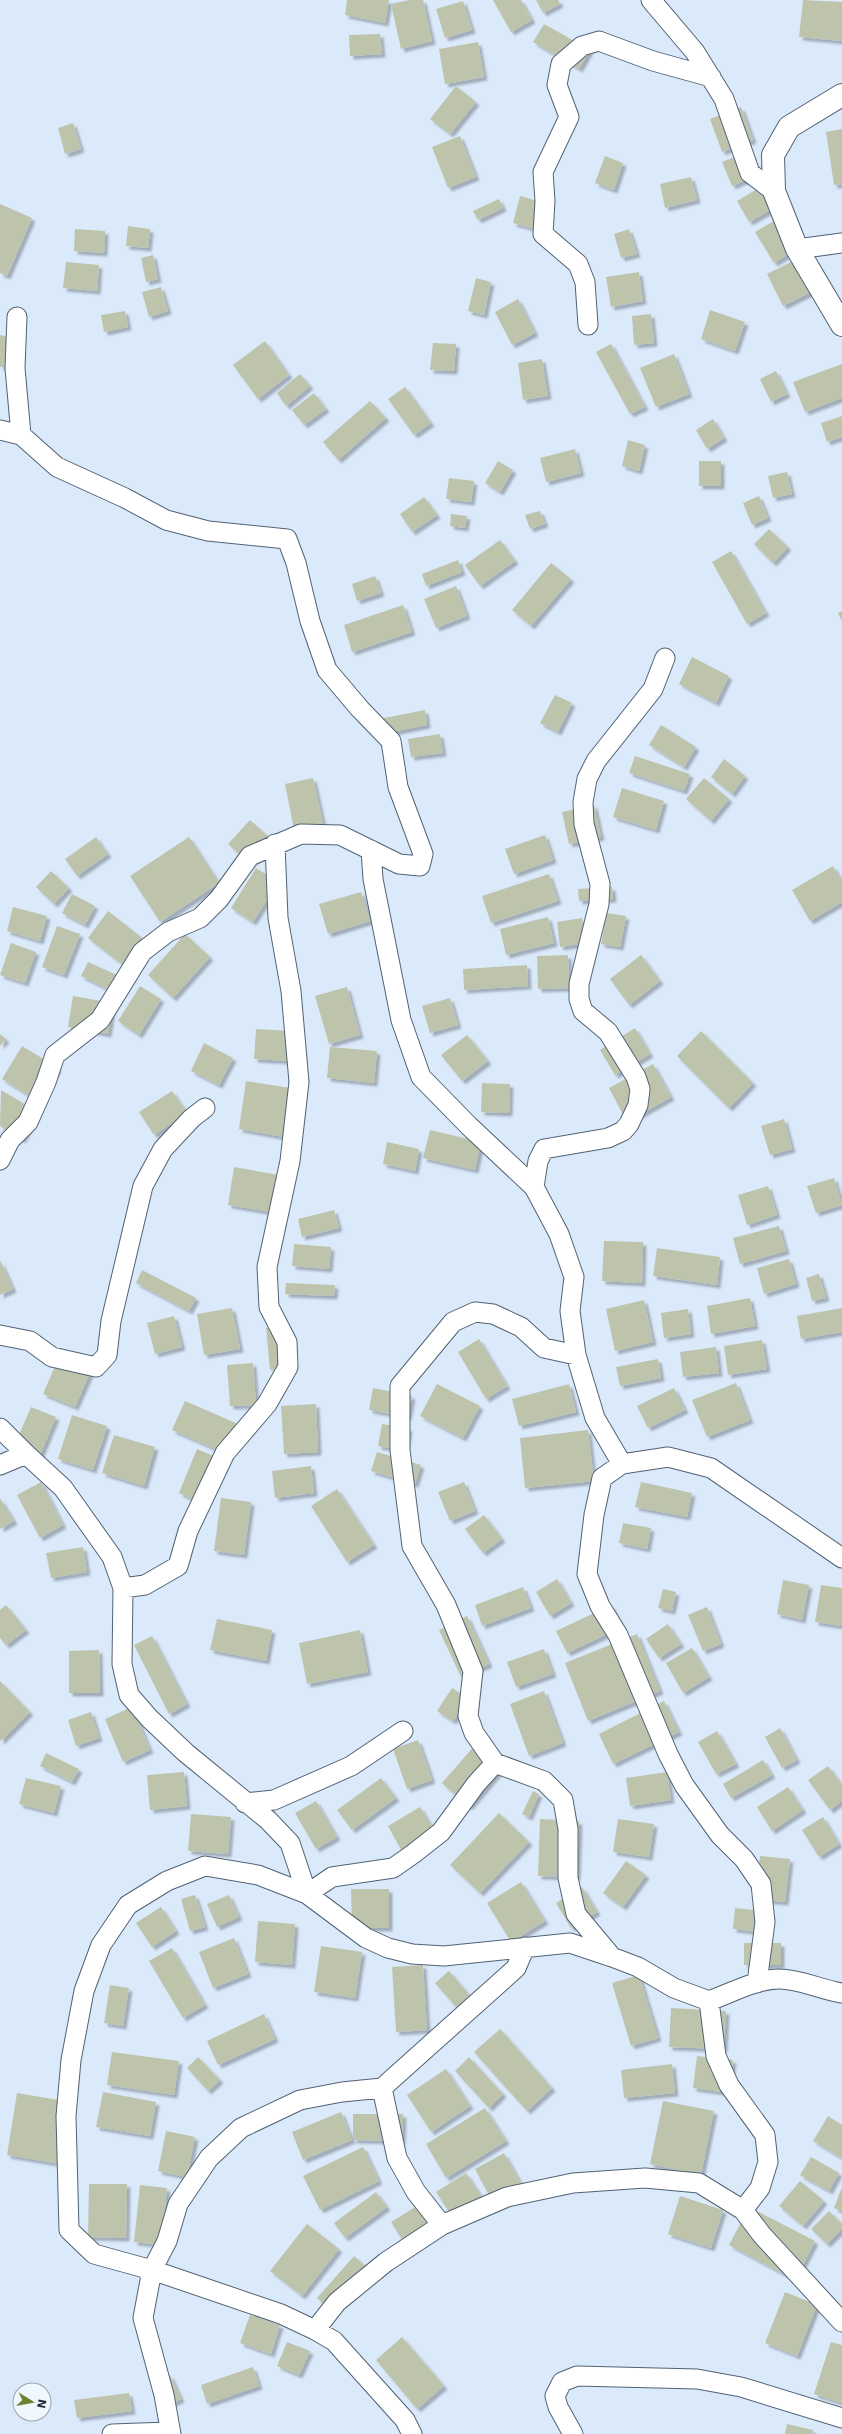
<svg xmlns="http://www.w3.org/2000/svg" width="842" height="2434" font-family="'DejaVu Sans',sans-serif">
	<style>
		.building { fill: #bdc4ab; filter: url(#shadow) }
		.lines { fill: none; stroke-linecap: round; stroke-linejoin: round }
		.street-casing { stroke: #516274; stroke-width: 21 }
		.secondary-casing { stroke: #516274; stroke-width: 24 }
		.street { stroke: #fff; stroke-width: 19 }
		.secondary { stroke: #fff; stroke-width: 22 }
	</style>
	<defs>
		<filter id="shadow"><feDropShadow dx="3.5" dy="3.5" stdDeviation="1" flood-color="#0004"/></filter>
	</defs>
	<rect width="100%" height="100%" fill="#dbeafb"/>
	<!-- building -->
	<path class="building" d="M347,0h42l-4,23 -40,-8z
		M409,0h14l9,41 -31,8 -10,-45z
		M493,0h28l11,20 -21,12z
		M536,0h22l2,4 -17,9z
		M803,0l39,2v39l-43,-4z
		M463,1l9,29 -27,8 -9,-29z
		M544,24l46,26 -11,19 -46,-27z
		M380,34l2,20 -32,2 -1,-21z
		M478,42l6,35 -39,7 -6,-35z
		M456,86l20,16 -26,32 -20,-15z
		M741,107l12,33 -31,12 -12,-33z
		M73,123l8,26 -16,5 -7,-26z
		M842,129v55l-8,1 -8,-53z
		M460,136l16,41 -28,11 -16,-41z
		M749,151l10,23 -27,12 -10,-24z
		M605,156l18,7 -9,27 -19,-7z
		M691,177l6,23 -32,8 -5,-24z
		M762,186l12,22 -25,14 -12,-21z
		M520,196l25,7 -7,27 -25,-7z
		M499,199l4,9 -25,12 -5,-9z
		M0,204l32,14 -25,58 -7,-3z
		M777,219l18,31 -21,13 -19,-31z
		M128,226l22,3 -2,19 -22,-2z
		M75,229l30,2 -1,22 -30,-2z
		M629,229l8,25 -16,4 -7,-24z
		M153,255l5,24 -12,3 -5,-24z
		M799,258l16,32 -32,16 -16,-32z
		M66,262l33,3 -2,26 -34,-3z
		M639,272l4,29 -32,6 -5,-30z
		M476,278l15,4 -7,33 -16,-4z
		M161,287l7,24 -19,6 -7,-25z
		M518,299l17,34 -23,12 -17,-33z
		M710,310l35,12 -10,29 -34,-12z
		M125,311l3,16 -24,5 -3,-17z
		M651,314l3,29 -20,2 -2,-29z
		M0,335l9,2 -5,30h-4z
		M265,341l24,34 -31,24 -25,-34z
		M433,343l23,1 -2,27 -24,-1z
		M611,344l34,63 -15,7 -34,-62z
		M674,354l15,40 -33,13 -16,-39z
		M542,359l6,37 -25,4 -5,-37z
		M842,364v34l-37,14 -12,-30z
		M776,371l11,23 -16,8 -11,-23z
		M300,374l10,12 -24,20 -9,-13z
		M405,387l26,36 -17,12 -26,-36z
		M314,393l12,16 -22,16 -12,-15z
		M370,401l16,17 -48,42 -15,-18z
		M842,416v21l-15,5 -6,-19z
		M713,419l11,19 -17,11 -11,-19z
		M628,440l17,5 -6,26 -17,-5z
		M575,449l6,24 -35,9 -6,-24z
		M498,461l15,9 -13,22 -15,-9z
		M699,461h22v25h-22z
		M787,472l5,22 -19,4 -5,-22z
		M449,478l25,3 -3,21 -25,-3z
		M759,496l9,22 -16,7 -9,-22z
		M424,497l13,18 -25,17 -12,-18z
		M540,511l5,13 -15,5 -5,-14z
		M451,514l16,2 -2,12 -15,-2z
		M769,529l19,18 -15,16 -19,-19z
		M500,540l15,21 -35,25 -15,-21z
		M731,551l35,62 -19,11 -35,-62z
		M458,560l4,12 -36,14 -4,-12z
		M551,563l20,16 -40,47 -19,-16z
		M375,576l6,17 -24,8 -5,-17z
		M456,586l11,30 -31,12 -12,-29z
		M403,605l9,27 -60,20 -8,-27z
		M842,611v10l-4,-8z
		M692,657l37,19 -13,27 -37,-19z
		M555,695l17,8 -14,29 -18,-9z
		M425,710l2,15 -45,9 -3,-15z
		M661,725l35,22 -12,20 -35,-22z
		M440,734l3,19 -32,4 -3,-18z
		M635,756l55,18 -6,17 -55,-18z
		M724,759l21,17 -13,18 -21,-17z
		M313,778l11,50 -29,7 -10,-51z
		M704,778l25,21 -18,22 -25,-22z
		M622,788l42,13 -8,29 -43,-13z
		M594,805l7,32 -32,7 -7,-32z
		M250,820l22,20 -22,24 -22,-20z
		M545,835l8,25 -39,14 -9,-25z
		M96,837l12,17 -31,22 -12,-17z
		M189,837l30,46 -59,39 -30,-46z
		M833,866l9,16v20l-32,19 -18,-31z
		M256,868l22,14 -25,40 -22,-14z
		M51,871l18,17 -15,16 -18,-17z
		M549,874l9,27 -67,22 -9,-27z
		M612,887l1,12 -34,2 -1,-12z
		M361,892l9,29 -42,13 -9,-30z
		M72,894l23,12 -10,19 -23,-12z
		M13,907l34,9 -7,25 -33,-10z
		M108,911l38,30 -20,26 -38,-29z
		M607,913l19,3 -6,31 -19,-3z
		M548,917l6,26 -48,12 -6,-26z
		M582,918l4,25 -26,4 -3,-25z
		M57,926l23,8 -16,41 -22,-8z
		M185,934l25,23 -37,41 -25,-23z
		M11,943l25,9 -11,31 -25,-8z
		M568,955l1,33 -31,1 -1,-33z
		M641,955l19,26 -31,24 -19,-26z
		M88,962l31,14 -7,15 -31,-15z
		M527,965l1,21 -64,4 -1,-21z
		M140,986l21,13 -22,36 -21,-14z
		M347,987l13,48 -31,9 -14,-48z
		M73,996l40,7 -5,31 -40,-7z
		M450,998l8,27 -28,8 -8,-27z
		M635,1028l15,26 -35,21 -15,-25z
		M256,1029l34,2 -2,30 -34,-2z
		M701,1031l52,52 -24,25 -52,-52z
		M0,1034l6,5 -6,7z
		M467,1035l21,26 -26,20 -21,-26z
		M204,1043l29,15 -14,27 -28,-14z
		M22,1046l36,22 -20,33 -36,-22z
		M330,1047l47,4 -3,32 -47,-5z
		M653,1064l18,33 -44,25 -18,-34z
		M246,1081l51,8 -8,49 -50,-9z
		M482,1083l28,1 -1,29 -28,-1z
		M1,1090l37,22 -16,28 -22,-14z
		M172,1091l15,22 -33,22 -15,-23z
		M784,1119l8,30 -22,6 -9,-29z
		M430,1130l51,12 -6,28 -52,-12z
		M387,1142l32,7 -4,22 -32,-7z
		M234,1167l56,10 -7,37 -55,-9z
		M834,1178l8,27 -26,8 -9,-27z
		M768,1186l9,29 -30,10 -9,-30z
		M334,1210l5,18 -37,9 -4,-18z
		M779,1226l7,25 -46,13 -7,-26z
		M604,1241l39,1 -1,41 -40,-2z
		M294,1244l37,3 -2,22 -37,-3z
		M657,1248l63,9 -3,28 -64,-9z
		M789,1259l7,25 -32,10 -7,-26z
		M0,1260l13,29 -13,6z
		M142,1270l54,28 -7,13 -53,-28z
		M819,1274l7,24 -14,3 -6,-23z
		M286,1283l49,2 -1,11 -49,-2z
		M750,1298l5,28 -44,8 -4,-28z
		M644,1300l9,42 -38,9 -9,-42z
		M232,1308l8,41 -36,6 -7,-41z
		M842,1308v24l-41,7 -4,-23z
		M688,1309l3,25 -27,4 -3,-25z
		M174,1316l8,31 -27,7 -8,-31z
		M287,1326l4,42 -21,2 -4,-42z
		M479,1339l28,47 -21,13 -28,-47z
		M762,1340l5,29 -39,6 -4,-29z
		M716,1347l3,26 -36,4 -3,-25z
		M58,1359l32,14 -15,34 -32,-13z
		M658,1359l3,19 -41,8 -4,-19z
		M253,1363l3,42 -26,1 -3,-41z
		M736,1383l14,37 -43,17 -15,-37z
		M437,1384l43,22 -17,32 -43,-22z
		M569,1384l7,28 -57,14 -7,-27z
		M373,1388l39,8 -4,21 -39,-7z
		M674,1388l11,22 -37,18 -11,-22z
		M185,1401l53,23 -13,29 -53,-23z
		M316,1404l2,48 -34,2 -3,-48z
		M31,1407l25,10 -16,38 -25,-11z
		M72,1415l35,11 -14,44 -35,-11z
		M382,1424l27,4 -4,23 -27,-5z
		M588,1430l6,51 -69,7 -5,-50z
		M114,1435l41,12 -11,39 -42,-13z
		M197,1449l21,9 -18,44 -21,-9z
		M377,1452l44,13 -6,19 -44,-13z
		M311,1466l3,27 -39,5 -3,-27z
		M41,1482l22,43 -23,13 -23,-43z
		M464,1482l11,29 -25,10 -12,-29z
		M641,1482l51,11 -5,24 -52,-10z
		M337,1489l37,56 -27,17 -36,-56z
		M0,1498l14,23 -14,8z
		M221,1498l30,4 -7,53 -30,-4z
		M484,1515l18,24 -19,14 -18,-24z
		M623,1523l28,5 -4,21 -28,-6z
		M83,1547l4,25 -36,6 -5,-25z
		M557,1579l14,24 -21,13 -14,-24z
		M783,1580l26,5 -7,35 -25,-6z
		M821,1585l21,3v38l-27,-4z
		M523,1587l8,21 -49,18 -7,-21z
		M663,1589l13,3 -4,19 -14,-3z
		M6,1605l20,25 -20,15 -6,-7v-28z
		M611,1605l11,22 -55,26 -11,-22z
		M707,1607l14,37 -18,7 -15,-36z
		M467,1616l22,48 -28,13 -22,-47z
		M217,1619l55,11 -6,31 -56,-11z
		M668,1624l13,20 -22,14 -13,-19z
		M360,1630l8,42 -61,12 -8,-41z
		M637,1634l23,57 -72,30 -23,-58z
		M152,1636l35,68 -18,10 -35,-69z
		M692,1648l17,29 -26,16 -17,-30z
		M544,1649l9,25 -37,13 -9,-25z
		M99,1650l1,43h-31v-42z
		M0,1681l30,31 -29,29 -1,-2z
		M452,1688l16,10 -15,23 -16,-10z
		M544,1691l19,52 -34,13 -19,-52z
		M664,1701l15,31 -66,32 -14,-30z
		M132,1707l18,43 -27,12 -18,-43z
		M91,1712l8,26 -23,8 -8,-26z
		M780,1728l17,32 -15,8 -17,-31z
		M717,1731l19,33 -20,10 -18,-32z
		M418,1740l14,40 -25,9 -14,-40z
		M476,1744l26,24 -33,39 -27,-24z
		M46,1753l33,16 -7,13 -32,-16z
		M763,1760l9,15 -41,23 -8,-14z
		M828,1766l14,19v16l-12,9 -22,-30z
		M184,1772l3,34 -37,4 -3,-35z
		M667,1772l4,28 -41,6 -4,-28z
		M26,1778l35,8 -7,27 -35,-9z
		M381,1778l15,20 -44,32 -15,-20z
		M788,1787l15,23 -31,21 -15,-24z
		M533,1791l6,3 -10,23 -7,-3z
		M316,1801l21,36 -21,12 -21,-36z
		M420,1807l17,29 -33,19 -16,-29z
		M499,1813l30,29 -49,51 -30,-28z
		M191,1814l40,3 -3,37 -40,-3z
		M823,1817l16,27 -20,13 -17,-27z
		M540,1819l39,2 -2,56 -39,-1z
		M618,1819l36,5 -5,33 -36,-5z
		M760,1856l30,3 -5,43 -30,-3z
		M626,1861l20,14 -23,32 -20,-14z
		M521,1882l24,39 -34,21 -24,-39z
		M582,1887l15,25 -26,16 -15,-25z
		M351,1889h38v39h-37z
		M195,1895l10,32 -15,4 -9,-32z
		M229,1895l10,22 -22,10 -10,-23z
		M161,1907l15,24 -24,16 -16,-24z
		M735,1908l36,4 -3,21 -35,-4z
		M258,1921l37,3 -3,41 -37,-3z
		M234,1938l14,36 -35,14 -14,-36z
		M744,1943h37v22h-37z
		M321,1946l41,6 -7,46 -41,-6z
		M172,1948l33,57 -22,13 -34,-57z
		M423,1965l4,65 -31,2 -4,-65z
		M449,1971l28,33 -14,11 -28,-32z
		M639,1975l19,63 -27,8 -19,-63z
		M110,1985l19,3 -6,38 -19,-3z
		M671,2008l55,3 -2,38 -55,-2z
		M264,2014l11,25 -57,26 -11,-24z
		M500,2029l52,59 -25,23 -53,-59z
		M112,2052l67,9 -5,34 -67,-10z
		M697,2056l36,4 -4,33 -36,-5z
		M198,2057l22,23 -12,11 -21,-23z
		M469,2057l34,37 -14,14 -34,-37z
		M672,2064l3,29 -51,5 -3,-28z
		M446,2069l24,37 -39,26 -24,-37z
		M103,2092l53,10 -6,34 -54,-9z
		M17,2093l53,9 -10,62 -53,-9z
		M663,2101l51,10 -13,64 -51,-11z
		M485,2108l21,33 -60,37 -20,-34z
		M341,2112l11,28 -49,20 -11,-28z
		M353,2114h50l-1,27 -49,-1z
		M828,2116l14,9v33l-29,-17z
		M166,2131l29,6 -8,40 -29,-6z
		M363,2147l16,34 -59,29 -17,-34z
		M504,2153l20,36 -30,16 -19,-36z
		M811,2157l28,16 -10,18 -29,-16z
		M466,2173l20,31 -30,19 -20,-31z
		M800,2181l24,20 -21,25 -24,-20z
		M89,2184h38l-1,54 -38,-1z
		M140,2185l27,3 -6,57 -27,-3z
		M842,2187v24l-8,-3z
		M376,2192l11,15 -42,31 -11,-15z
		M680,2196l43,14 -12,38 -43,-14z
		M425,2201l18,29 -34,21 -18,-29z
		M749,2207l66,34 -20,39 -66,-35z
		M829,2211l13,13v5l-15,15 -16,-15z
		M307,2224l32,25 -37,47 -32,-25z
		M354,2256l16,14 -37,42 -16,-14z
		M785,2292l32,13 -20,51 -32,-13z
		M250,2315l30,10 -9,29 -31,-11z
		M402,2337l42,49 -27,23 -41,-49z
		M287,2342l23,9 -11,24 -22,-9z
		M831,2342l11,3v58l-28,-9z
		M253,2367l6,19 -52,18 -6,-19z
		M170,2375l11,24 -17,8 -11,-24z
		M129,2393l3,18 -55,7 -3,-18z
		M787,2424l26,6 -1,4h-27z"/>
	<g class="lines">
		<defs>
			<path id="street" d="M651,0l44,52 29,47 26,74 24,18
				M797,249l45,-6
				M17,317l-2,51 6,67
				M588,325l-3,-43 -7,-18 -35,-30 2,-33 -2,-29 26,-55 -12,-32 4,-21 21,-18 17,-5 54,20 58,16
				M0,430l21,5 36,32 68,31 41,22 42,11 79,8 9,24 14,58 17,49 33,39 31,32 7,46 25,67 -3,12 -21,-2 -59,-29 -39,-1 -51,22 -31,43 -19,19 -32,14 -26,20 -42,68 -45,35 -9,27 -18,40 -18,18 -10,20
				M371,850l2,29 28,141 20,57 48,49 65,61 25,47 15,43 -4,34 6,44 19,63 27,46
				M534,1187l4,-26 6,-12 64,-11 15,-7 6,-7 9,-19 2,-16 -4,-12 -28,-45 -25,-21 -4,-12v-15l20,-80 1,-20 -16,-60 -1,-22 4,-23 9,-18 57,-72 12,-31
				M0,1335l30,6 22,16 44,10 11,-12 4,-34 32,-135 20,-37 29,-31 13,-10
				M0,1428l26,26
				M0,1465l26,-11 37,34 49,69 11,31 -1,76 7,31 21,24 36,34 82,67 22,23 17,51 25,-17 61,-9 20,-14 28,-22 35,-48 19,-21 49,18 19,19 5,29v49l8,36 36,43
				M123,1588l22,-3 33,-19 10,-35 37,-78 42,-49 21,-37 -1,-25 -18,-35 -2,-40 23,-106 9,-79 -8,-91 -13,-73 -3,-74
				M495,1763l-21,-30 -6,-17 5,-45 -27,-66 -34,-59 -12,-96v-64l53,-64 22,-10 18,2 28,13 23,21 32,7
				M245,1803l29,-3 77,-34 52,-35
				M757,1983l8,-61 -4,-38 -17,-25 -24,-24 -36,-50 -16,-31 -50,-119 -18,-29 -13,-32 7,-59 8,-37 20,-14 46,-7 43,11 131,90
				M382,2088l15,70 19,34 26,33
				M743,2210l17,-22 8,-26 -3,-27 -36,-50 -13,-29 -7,-55c22,-8 47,-22 70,-22 22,0 42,11 63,14
				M315,2330l22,-28 49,-40 56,-37 65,-28 66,-14 72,-5 54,5 44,27 19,25 80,87
				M112,2434l57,-2
				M171,2434l-7,-39 -21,-77 9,-48 15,-29 11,-37 31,-46 32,-30 59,-28 42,-8 40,-4 134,-120 9,-21
				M412,2434l-7,-14 -71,-79 -19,-11 -34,-16 -129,-44 -58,-16 -25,-24 -3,-114 5,-56 13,-69 17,-46 27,-40 39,-24 38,-15 53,9 49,19 59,44 22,10 24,6 32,2 126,-13 42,14 26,10 36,21 35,13
				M573,2434l-15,-27 -3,-11 7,-14 15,-6 120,3 44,8 101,31"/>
			<path id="secondary" d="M842,95l-53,32 -16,28 1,36 23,58 45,76"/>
		</defs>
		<!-- street casing -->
		<use href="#street" class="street-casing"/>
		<!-- secondary casing -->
		<use href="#secondary" class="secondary-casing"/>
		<!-- street -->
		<use href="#street" class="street"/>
		<!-- secondary -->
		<use href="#secondary" class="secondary"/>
	</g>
	<!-- north arrow -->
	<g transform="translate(32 2402) rotate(101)"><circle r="19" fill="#eff7ff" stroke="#9ea6ad"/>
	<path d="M0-3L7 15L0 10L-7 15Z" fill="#718130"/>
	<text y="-6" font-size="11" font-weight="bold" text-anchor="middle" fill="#242c33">N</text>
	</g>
</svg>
